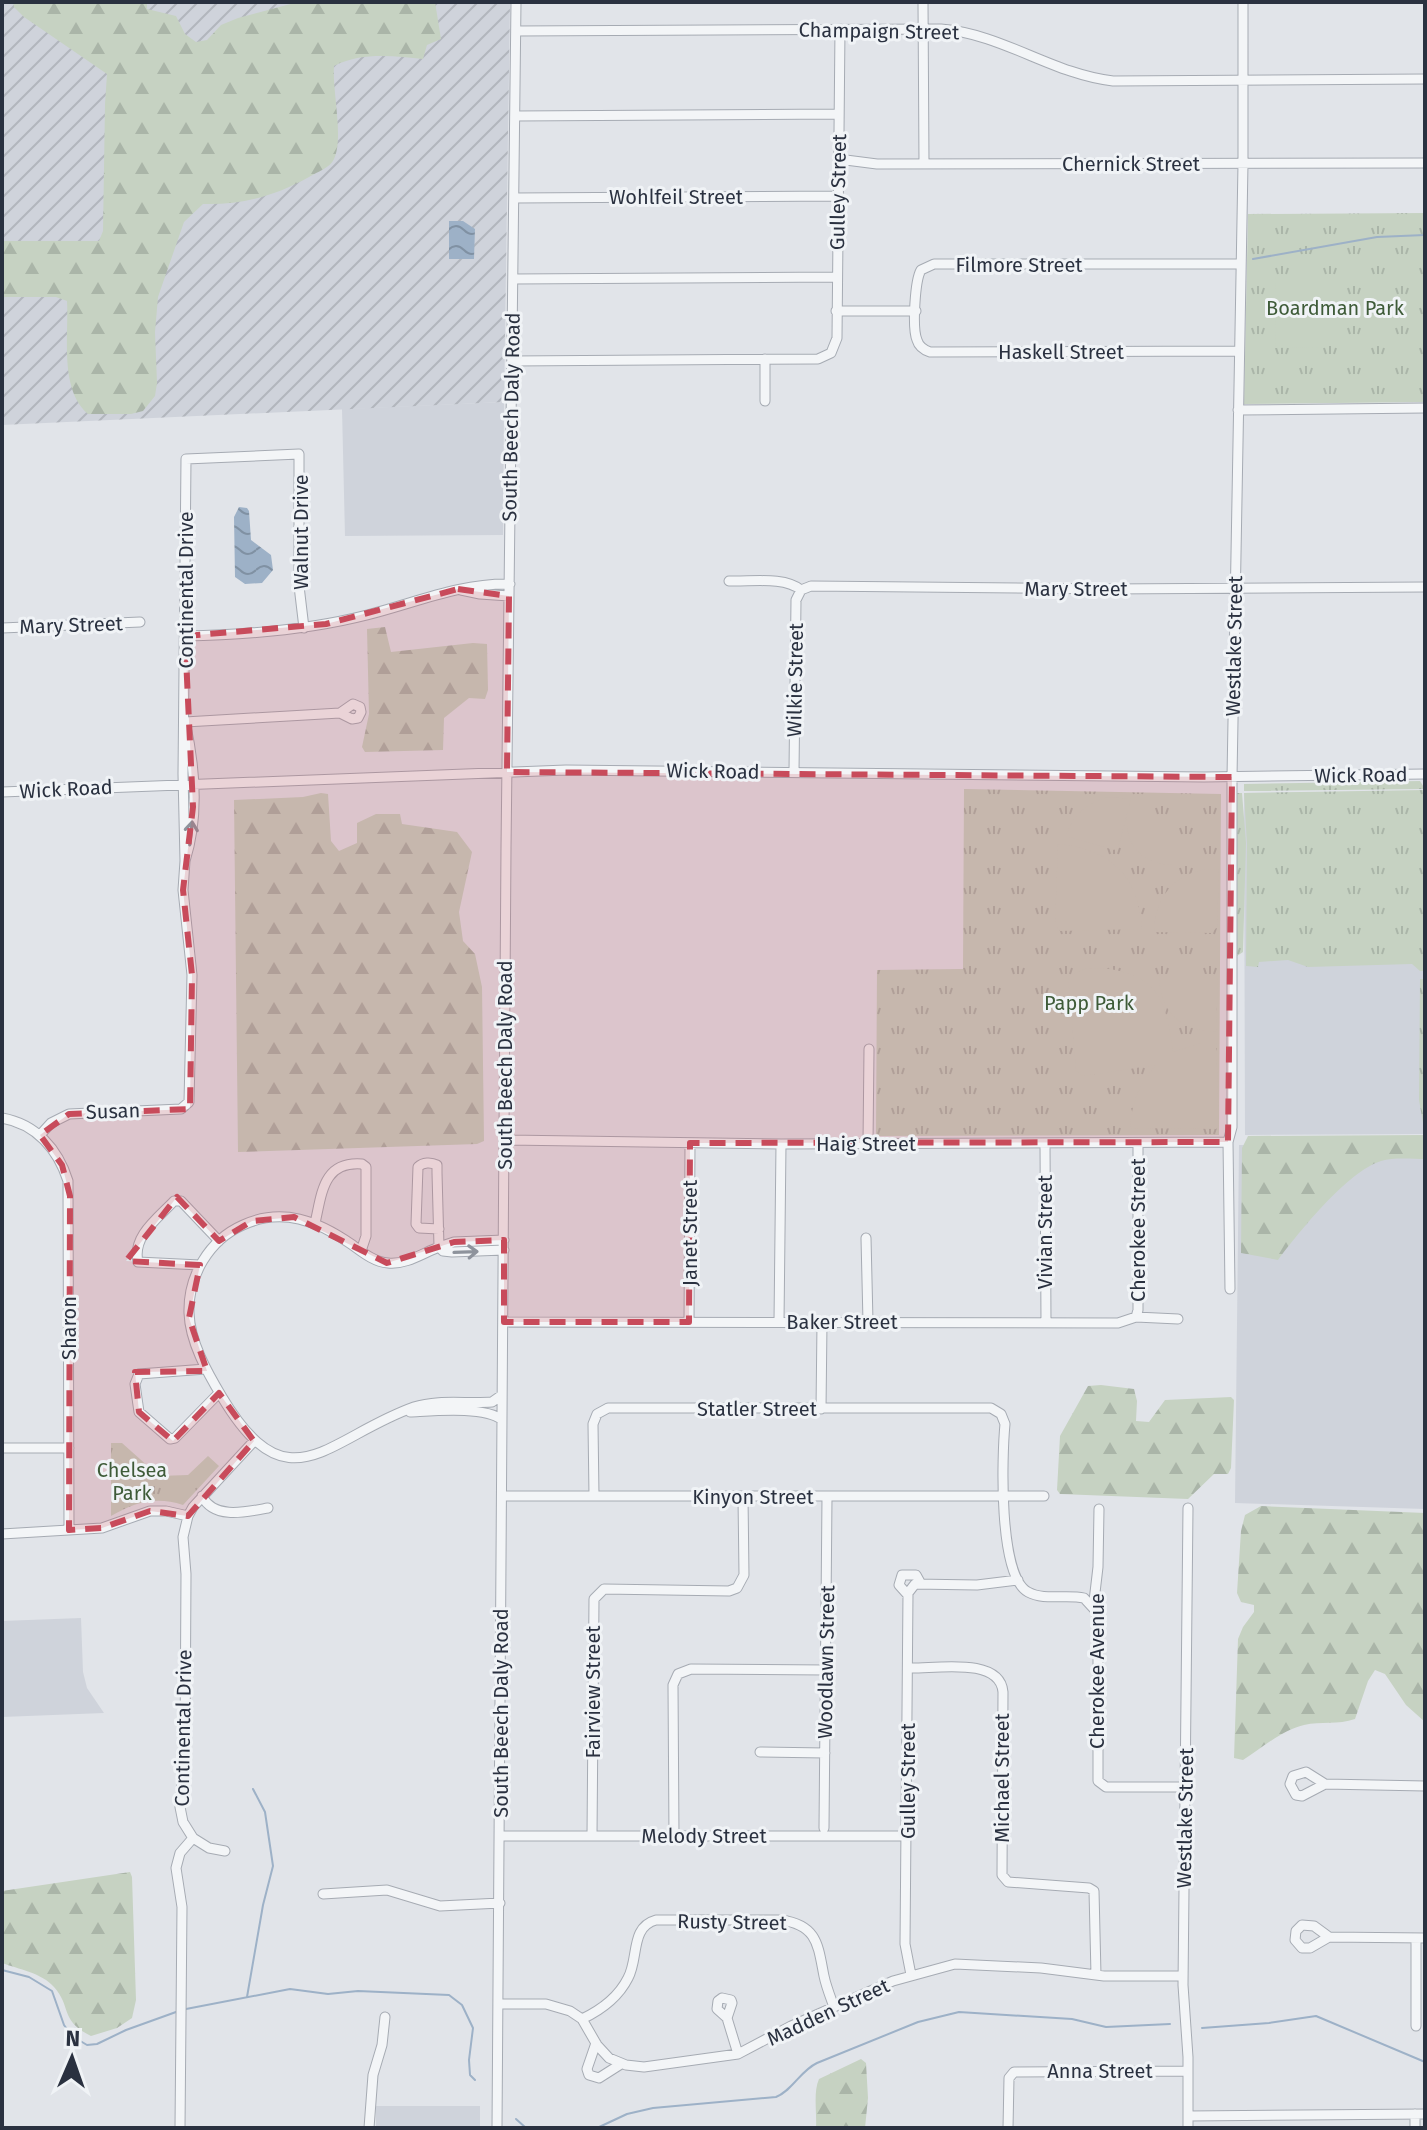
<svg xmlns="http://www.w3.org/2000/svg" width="1427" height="2130" font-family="'Fira Sans',sans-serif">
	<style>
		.built { fill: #cfd3db }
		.industrial { fill: url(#industrial-furrows) }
		.grass { fill: url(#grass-tufts) }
		.forest { fill: url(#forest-firs) }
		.garden { fill: #c6d2c2 }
		.water { fill: url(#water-waves) }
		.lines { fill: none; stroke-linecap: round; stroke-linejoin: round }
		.stream { stroke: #9db1c7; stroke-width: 2 }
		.minor-casing { stroke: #a6abb3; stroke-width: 11 }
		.minor { stroke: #f3f5f7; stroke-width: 9 }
		.oneway { stroke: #8e939c }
		.marked { fill: #c84b5b; fill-opacity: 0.2; stroke: #c84b5b; stroke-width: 6; stroke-dasharray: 16 10; stroke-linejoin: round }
		.labels { text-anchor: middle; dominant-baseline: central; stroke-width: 6; stroke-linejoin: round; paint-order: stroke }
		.street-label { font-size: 20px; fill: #2a3140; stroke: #f0f3f6 }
		.park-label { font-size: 20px; fill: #3e5b38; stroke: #f0f3f6 }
	</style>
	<defs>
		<pattern id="industrial-furrows" width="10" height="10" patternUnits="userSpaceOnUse" patternTransform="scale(2)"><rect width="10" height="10" fill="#cfd3db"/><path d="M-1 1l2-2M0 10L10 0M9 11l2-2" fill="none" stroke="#b2b6bd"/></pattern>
		<pattern id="grass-tufts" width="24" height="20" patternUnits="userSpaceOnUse" patternTransform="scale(2)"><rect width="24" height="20" fill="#c6d2c2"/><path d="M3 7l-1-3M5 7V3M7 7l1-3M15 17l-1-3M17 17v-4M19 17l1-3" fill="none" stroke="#aab5a8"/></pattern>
		<pattern id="forest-firs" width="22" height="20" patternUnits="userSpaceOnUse" patternTransform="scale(2)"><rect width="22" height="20" fill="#c6d2c2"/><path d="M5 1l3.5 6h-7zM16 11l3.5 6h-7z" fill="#aab5a8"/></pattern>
		<pattern id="water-waves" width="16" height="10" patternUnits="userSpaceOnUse" patternTransform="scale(2)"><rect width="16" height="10" fill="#9db1c7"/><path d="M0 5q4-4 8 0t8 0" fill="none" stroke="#8091a3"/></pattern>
	</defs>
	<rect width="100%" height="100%" fill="#e1e4e9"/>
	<!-- built -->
	<path class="built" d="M504,402l-1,133 -158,1 -3,-127z
		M1425,791v343l-180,1 -1,-342z
		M1239,1145l186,1v363l-190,-6z
		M81,1618l2,54 4,16 17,25 -102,4v-96z
		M376,2106h104v22h-104z"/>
	<!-- industrial -->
	<path class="industrial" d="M2,2h508l-6,400 -502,23z"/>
	<!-- grass -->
	<path class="grass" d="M1425,213v189l-181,2 4,-190z
		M1420,781l5,8 -181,2v-7z
		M964,789l257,5 -2,341 -343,1 1,-166 86,-1z
		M1425,790v181h-5l-8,-7 -104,3 -20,-7 -29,2 -1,5 -12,-1 1,-122 -3,-51z
		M1237,793h5l4,50 -3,109 -6,4z
		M1420,979h5v144h-2l-4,-23z
		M111,1443h11l37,33 29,-1 20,-19 11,10 -36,39c-27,-9 -48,-3 -72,11z"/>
	<!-- forest -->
	<path class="forest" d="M13,2h134v7l29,7 9,18 11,8 11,-2 14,-15 17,-7 60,-16h137l6,37 -14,6 -4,14c-29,-3 -62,-7 -89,7 -2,24 10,72 0,93 -4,9 -17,13 -25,18 -34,19 -67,28 -106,27l-19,18 -26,75 -3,35 2,51 -2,13 -12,15 -12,3h-43c-29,-25 -19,-78 -21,-113l-11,-4h-54v-56h97l4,-10 2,-127 2,-30 -83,-57 -10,-10z
		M385,627l6,25 82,-9 14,1 1,46 -3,9 -16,-1 -25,20 -1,32 -78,2 -3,-5 7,-33 -2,-85z
		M321,793l7,1 3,47 8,10 18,-8v-20l19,-9h24l2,10 55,8 15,20 -13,60 4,29 12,13 7,33 2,154 -7,3 -239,8 -4,-352 69,-3z
		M1425,1135v24c-13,0 -31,-2 -44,2 -34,11 -81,70 -103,99l-37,-7 1,-105 6,-12z
		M1101,1385l33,4 3,12 -1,20 13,1 16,-22 66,-3 3,3 -3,68 -3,6h-14l-26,25 -128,-5 -3,-4 3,-54 28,-50z
		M1261,1506l164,7v209l-19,-17 -21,-31 -10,-4 -7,11 -13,38c-17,6 -34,2 -51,6 -22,5 -42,23 -61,35l-9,-2 4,-119 5,-12 11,-15v-7l-13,-3 -4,-9 4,-62 4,-16z
		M130,1872l2,5 4,123 -4,18 -15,10 -26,8c-32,-16 -19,-29 -37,-49 -12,-14 -36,-18 -52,-24v-72z
		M861,2059l5,4 2,35 -3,30h-49c1,-15 -3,-36 3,-49z"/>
	<!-- garden -->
	<path class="garden" d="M1275,276h48v71l-47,1z
		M1108,797l23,2 -13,49 -4,2 -48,-14c8,-22 20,-33 42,-39z
		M1127,819h42l4,4v42c-28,-1 -47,-16 -46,-46z
		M1058,844c52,5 81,31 84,85l-82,2 -5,-6z
		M1206,869l13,1 -2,57 -5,6 -58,-1c1,-33 18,-57 52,-63z
		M1100,968c59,5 66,33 73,84l28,-9h15l3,83 -3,3 -86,-1c2,-26 9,-43 26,-63l-73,11 -7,-5 -8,-95 17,-7z
		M1159,974h52l7,5 -2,53c-37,-2 -56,-19 -57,-58z"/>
	<!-- water -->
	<path class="water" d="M449,221h14l12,8 -1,30h-25z
		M239,507l8,1 2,3 2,29 20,15 2,15 -11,13 -17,1 -10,-7 -1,-60z"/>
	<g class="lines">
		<!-- stream -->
		<path class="stream" d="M1253,259l124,-22 48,-2
			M2,1970l27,7 23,14 12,34 8,11 15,9 10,-1 29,-14 50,-18
			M247,1997l16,-92 10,-39 -8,-54 -12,-23
			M186,2009l104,-20 38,5 30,-3 91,4 13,10 11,23 -4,32 1,15 5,5
			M1202,2028l67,-5 47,-7 109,46
			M516,2119l10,9
			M597,2128l30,-14 26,-6 123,-11c17,-7 24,-26 41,-34l101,-41 41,-10 113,7 34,8 64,-3"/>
		<defs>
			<path id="minor" d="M923,2l1,162
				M516,31l425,-2c62,5 111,45 172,52l312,-2
				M515,116l324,-2
				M838,159l39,5 548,-1
				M514,198l324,-2
				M513,279l324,-2
				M836,311h80
				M1239,351l-309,1c-6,-2 -11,-5 -13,-12 -5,-12 -2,-60 4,-70l13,-6h307
				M765,359v42
				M512,361l306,-2 13,-6 6,-15 3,-309
				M1238,410l187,-2
				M729,581c22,1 55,-5 72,9l10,-4 296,3 318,-2
				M461,590l19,4 29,2
				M2,628l138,-6
				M185,636c61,-1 123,-6 182,-21 48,-12 93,-32 143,-31
				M185,722c10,44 14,95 0,139l-2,-87 3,-315 113,-5v132l5,42
				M185,722l155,-9 12,6 6,-1 3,-6 -1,-5 -7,-3 -13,9
				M794,772l2,-172 5,-10
				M2,792l564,-22 638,7 221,-3
				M2,1118c34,6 56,31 66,63l1,349
				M40,1135l11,-12 18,-9 112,-5 8,-7 3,-127 -9,-85 2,-29
				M504,1140l277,4 447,-2
				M868,1143l1,-94
				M1045,1143l1,179
				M315,1223c7,-30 8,-62 47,-59l4,3v69l-5,15
				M439,1229l-20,-1 -3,-4 2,-57c5,-5 13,-5 19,-2v8l2,74c-16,6 -33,18 -51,16 -14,-1 -26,-11 -37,-19 -33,-23 -69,-37 -108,-19 -34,15 -55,51 -54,88 1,29 18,59 33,84 67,112 105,41 192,10 24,-8 53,-3 78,-5l10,-7
				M866,1238l2,84
				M504,1250l-52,2 -9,-1 -4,-4 15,-5 50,-2
				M200,1265l-62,-3c-6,-26 20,-44 36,-61h7l38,40
				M1230,1289l-2,-147 4,-15v-350l11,-613v-162
				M1136,1317l2,-7v-166
				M504,1322l614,1 18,-6 42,2
				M689,1322l1,-179
				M779,1322l2,-178
				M206,1369l-67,5 -4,10 4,28 31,27 5,-1 44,-45
				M821,1409l1,-86
				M410,1412c23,-1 75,-6 92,8
				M2,1448h67
				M202,1496c12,24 44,16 66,12
				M502,1496h542
				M594,1496l-1,-72 4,-10 11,-6h383l10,6 4,10c-3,31 -7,152 23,168 16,9 38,2 56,6l11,12
				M1188,1508l-5,477 5,72v71
				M1099,1509l-1,58 -4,34 4,23v157l8,6h79
				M2,1534l100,-6 48,-17h16l22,5
				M908,1595l-9,-10 3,-10h14l5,9
				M909,1668c25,1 91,-12 94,24l-1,183 6,7 81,6 5,3 2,84
				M760,1752l65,1
				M1325,1784l-23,12 -6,-1 -6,-11 3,-8 13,-4 19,12 100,2
				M824,1828l3,-331
				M500,1836h408
				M592,1836l2,-237 10,-10 125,2 8,-3 7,-13 -1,-78
				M674,1836l-1,-151 5,-11 13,-5 135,1
				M225,1851l-16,-3 -16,-10 -10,-16 -3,-15 5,-60 1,-173 -3,-37 5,-21 5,-9 61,-66
				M323,1894l64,-4 53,16 60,-3
				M1329,1937l-15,-11 -12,-1 -6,6 -1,9 7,8h8l19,-11 96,1
				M911,1975l-6,-31 3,-351 7,-9 62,1 41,-5
				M499,2004h47l24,7 12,8 15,26 12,13 17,7 18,2 94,-13 53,-28 102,-45 62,-17 86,4 63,8h79
				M727,2018l-10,-9 1,-8 4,-3 9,2 1,3 -5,15 11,36
				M582,2019c19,-9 36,-21 46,-41 11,-20 2,-51 28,-58h125c37,5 37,26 43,56 2,10 6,20 10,31
				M1416,2026v-88
				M596,2043l-9,26 2,6 10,3 22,-14
				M1188,2116l237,-2
				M180,2128l2,-221 -6,-39 4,-15 13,-15
				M369,2128l4,-53 9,-30 3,-28
				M497,2128l9,-1280 10,-846
				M1008,2128l1,-50 5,-6 174,-1
				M1415,2128v-14"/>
		</defs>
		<!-- minor casing -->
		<use href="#minor" class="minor-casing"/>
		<!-- minor -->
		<use href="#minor" class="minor"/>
	</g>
	<!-- one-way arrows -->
	<defs><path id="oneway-shaft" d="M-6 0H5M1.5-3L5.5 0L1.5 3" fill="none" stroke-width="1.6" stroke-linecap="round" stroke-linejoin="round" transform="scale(2)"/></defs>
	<g class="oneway">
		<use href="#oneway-shaft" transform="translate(191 833) rotate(-84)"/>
		<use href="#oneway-shaft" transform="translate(466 1252) rotate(-2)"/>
	</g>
	<!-- marked area -->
	<path class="marked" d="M458,589l51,7 -2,176 725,5 -4,365 -538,1 -1,179h-185v-82l-50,2 -67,21 -93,-46 -42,4 -33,20 -42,-44 -51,64 74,4 -11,53 18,53 -72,1 4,40 34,29 46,-48 35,48 -66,75 -38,-5 -48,17 -33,2 1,-334 -8,-31 -22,-30 29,-21 121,-5 2,-134 -9,-85 10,-83 -8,-171 141,-12z"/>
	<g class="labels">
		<!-- street labels -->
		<g class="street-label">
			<text transform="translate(879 31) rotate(1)">Champaign Street</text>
			<text x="1131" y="164">Chernick Street</text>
			<text transform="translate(838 192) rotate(-89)">Gulley Street</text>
			<text x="676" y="197">Wohlfeil Street</text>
			<text x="1019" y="265">Filmore Street</text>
			<text x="1061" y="352">Haskell Street</text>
			<text transform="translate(511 417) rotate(-89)">South Beech Daly Road</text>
			<text transform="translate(301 532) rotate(-90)">Walnut Drive</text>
			<text x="1076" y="589">Mary Street</text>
			<text transform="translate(186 590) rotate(-90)">Continental Drive</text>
			<text transform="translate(71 625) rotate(-2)">Mary Street</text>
			<text transform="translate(1234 646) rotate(-89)">Westlake Street</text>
			<text transform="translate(795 680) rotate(-89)">Wilkie Street</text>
			<text transform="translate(713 771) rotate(1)">Wick Road</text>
			<text transform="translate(1361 775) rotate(-1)">Wick Road</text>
			<text transform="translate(66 789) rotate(-3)">Wick Road</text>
			<text transform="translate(505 1065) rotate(-90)">South Beech Daly Road</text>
			<text transform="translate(113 1111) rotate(-2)">Susan</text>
			<text x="866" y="1144">Haig Street</text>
			<text transform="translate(1138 1230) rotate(-90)">Cherokee Street</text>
			<text transform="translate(1045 1232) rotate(-90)">Vivian Street</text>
			<text transform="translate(690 1233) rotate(-90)">Janet Street</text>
			<text x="842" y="1322">Baker Street</text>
			<text transform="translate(69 1328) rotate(-90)">Sharon</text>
			<text x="757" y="1409">Statler Street</text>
			<text x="753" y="1497">Kinyon Street</text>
			<text transform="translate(826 1662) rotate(-89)">Woodlawn Street</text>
			<text transform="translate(1097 1671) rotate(-90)">Cherokee Avenue</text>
			<text transform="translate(593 1692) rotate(-90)">Fairview Street</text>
			<text transform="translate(501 1713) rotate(-90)">South Beech Daly Road</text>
			<text transform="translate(183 1728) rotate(-89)">Continental Drive</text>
			<text transform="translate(1002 1778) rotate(-90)">Michael Street</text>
			<text transform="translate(908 1781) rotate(-90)">Gulley Street</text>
			<text transform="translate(1185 1818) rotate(-89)">Westlake Street</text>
			<text x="704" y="1836">Melody Street</text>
			<text transform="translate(732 1922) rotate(1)">Rusty Street</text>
			<text transform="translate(828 2012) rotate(-25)">Madden Street</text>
			<text x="1100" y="2071">Anna Street</text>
		</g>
		<!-- park labels -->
		<g class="park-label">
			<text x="1335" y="308">Boardman Park</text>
			<text x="1089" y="1003">Papp Park</text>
			<text x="132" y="1470">Chelsea<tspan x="132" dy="23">Park</tspan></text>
		</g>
	</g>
	<!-- border -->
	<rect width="1427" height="2130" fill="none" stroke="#2a3140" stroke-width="8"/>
	<!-- north arrow -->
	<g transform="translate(72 2058) rotate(2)" stroke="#f0f3f6" stroke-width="6" paint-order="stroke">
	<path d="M0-6L14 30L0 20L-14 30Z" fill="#2a3140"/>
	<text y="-12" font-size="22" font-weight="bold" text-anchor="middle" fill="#2a3140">N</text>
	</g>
</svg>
